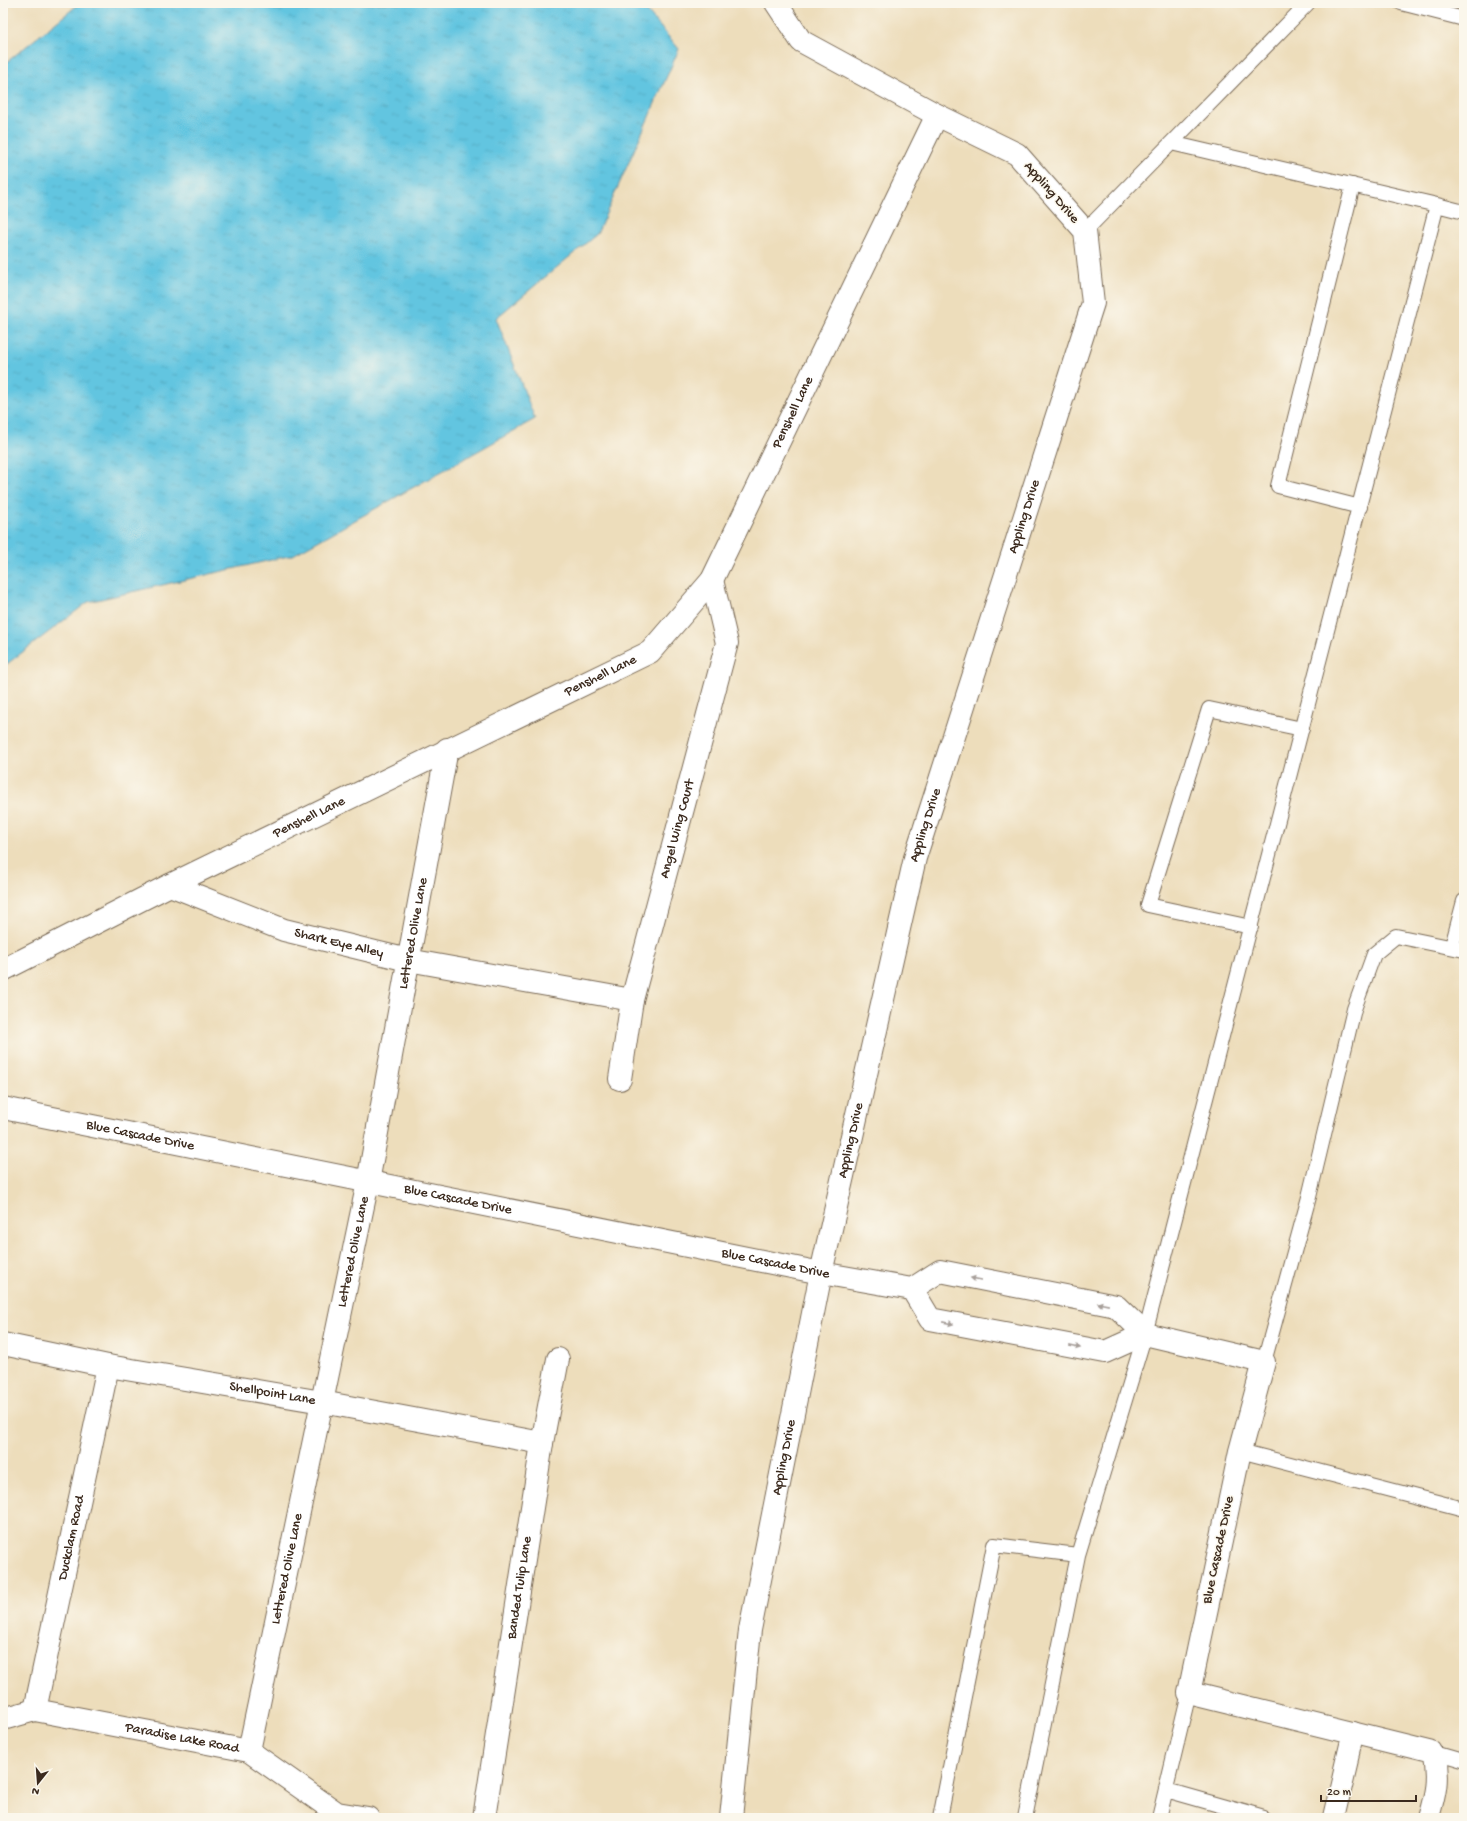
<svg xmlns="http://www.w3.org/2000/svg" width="1467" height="1821" font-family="'Gochi Hand',sans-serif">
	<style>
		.water { fill: url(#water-ripples); stroke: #4e787f }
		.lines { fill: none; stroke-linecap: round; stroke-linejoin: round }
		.lane-casing { stroke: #796955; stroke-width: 16 }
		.street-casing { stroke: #796955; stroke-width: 24 }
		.lane { stroke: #fff; stroke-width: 14 }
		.street { stroke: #fff; stroke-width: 22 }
		.oneway { fill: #a79f9a }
		.labels { text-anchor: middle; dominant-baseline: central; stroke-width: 3; stroke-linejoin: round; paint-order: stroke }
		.street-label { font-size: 14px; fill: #3b2a1e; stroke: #fbf7ec }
	</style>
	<defs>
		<pattern id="water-ripples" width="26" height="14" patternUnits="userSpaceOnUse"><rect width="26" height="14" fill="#62c5e0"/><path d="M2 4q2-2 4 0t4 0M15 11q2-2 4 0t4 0" fill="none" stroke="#56a9c0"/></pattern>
	</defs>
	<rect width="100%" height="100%" fill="#fbf7ec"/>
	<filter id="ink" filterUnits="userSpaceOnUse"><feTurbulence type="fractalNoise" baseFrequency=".025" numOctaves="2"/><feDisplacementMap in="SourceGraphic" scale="8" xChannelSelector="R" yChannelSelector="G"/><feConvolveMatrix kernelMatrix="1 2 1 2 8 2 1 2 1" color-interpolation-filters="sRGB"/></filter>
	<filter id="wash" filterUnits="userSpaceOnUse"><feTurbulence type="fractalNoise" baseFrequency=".012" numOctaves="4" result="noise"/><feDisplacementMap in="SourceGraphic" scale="16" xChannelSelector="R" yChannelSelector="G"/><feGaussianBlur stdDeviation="0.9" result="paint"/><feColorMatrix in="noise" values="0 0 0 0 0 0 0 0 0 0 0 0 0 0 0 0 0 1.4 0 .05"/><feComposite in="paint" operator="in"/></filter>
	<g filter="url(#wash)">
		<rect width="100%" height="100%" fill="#edddbb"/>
		<!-- water -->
		<path class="water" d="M80,3h560l39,46 -82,185 -101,84 39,101 -242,136 -205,47 -85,65v-602z"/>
	</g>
	<g filter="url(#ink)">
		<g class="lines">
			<defs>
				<path id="lane" d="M1401,3l63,16
					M1171,143l266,62
					M1353,185l-75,301 82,21
					M1085,231l223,-228
					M1251,927l-103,-22 61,-196 93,20
					M1452,946l12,-45
					M1264,1362l45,-165 45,-188 20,-55 22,-18 68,14
					M1240,1451l224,58
					M1433,1753l31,9
					M1166,1790l99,28
					M940,1818l54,-273 84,10
					M1025,1818l53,-263 67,-221 292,-1129 27,7
					M1159,1818l30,-125"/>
				<g id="street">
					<path id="s1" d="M170,885l114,45 124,30 224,40"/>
					<path id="s2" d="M3,970l167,-85 480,-233 62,-72 225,-465"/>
					<path id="s3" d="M620,1079l12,-79 95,-357 -15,-63"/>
					<path id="s4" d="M3,1108l818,165 91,16 28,-18 176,35 29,28 119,28 -24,89 -51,242 244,60c6,25 2,41 -5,65"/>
					<path d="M912,1289l18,30 175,33 40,-18"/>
					<path id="s5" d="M3,1344l105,22 214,36 220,41"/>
					<path id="s6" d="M35,1710l73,-344"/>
					<path id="s7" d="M3,1719l32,-9 214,41 88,62 31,5"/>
					<path id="s8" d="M249,1751l119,-569 79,-433"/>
					<path id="s9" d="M484,1818l58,-375 16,-84"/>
					<path id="s10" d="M731,1818l19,-188 71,-357 94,-415 178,-555 -8,-72 -68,-77 -80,-39 -136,-74 -25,-38"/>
					<path d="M1333,1818l20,-85"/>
				</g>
			</defs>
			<!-- lane casing -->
			<use href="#lane" class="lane-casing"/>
			<!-- street casing -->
			<use href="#street" class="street-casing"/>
			<!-- lane -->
			<use href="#lane" class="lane"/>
			<!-- street -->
			<use href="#street" class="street"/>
		</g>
		<!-- one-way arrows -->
		<defs><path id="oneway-solid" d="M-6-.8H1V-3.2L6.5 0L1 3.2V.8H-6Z"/></defs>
		<g class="oneway">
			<use href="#oneway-solid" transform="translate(976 1279) rotate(-169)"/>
			<use href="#oneway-solid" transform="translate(1103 1304) rotate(-169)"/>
			<use href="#oneway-solid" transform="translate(948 1323) rotate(11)"/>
			<use href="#oneway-solid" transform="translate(1075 1347) rotate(11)"/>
		</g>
	</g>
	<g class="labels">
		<!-- street labels -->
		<g class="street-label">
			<text transform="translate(1051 193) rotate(49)">Appling Drive</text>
			<text stroke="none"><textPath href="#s2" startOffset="1002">Penshell Lane</textPath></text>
			<text stroke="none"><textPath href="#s10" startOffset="1337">Appling Drive</textPath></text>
			<text stroke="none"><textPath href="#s2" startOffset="666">Penshell Lane</textPath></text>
			<text stroke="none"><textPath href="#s2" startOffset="342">Penshell Lane</textPath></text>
			<text stroke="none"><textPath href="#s10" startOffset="1013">Appling Drive</textPath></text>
			<text stroke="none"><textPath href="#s3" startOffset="257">Angel Wing Court</textPath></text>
			<text stroke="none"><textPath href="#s8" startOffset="834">Lettered Olive Lane</textPath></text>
			<text stroke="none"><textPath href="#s1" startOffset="179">Shark Eye Alley</textPath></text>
			<text stroke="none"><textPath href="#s4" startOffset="140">Blue Cascade Drive</textPath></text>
			<text stroke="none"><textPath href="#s10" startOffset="689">Appling Drive</textPath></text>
			<text stroke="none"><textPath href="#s4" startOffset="464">Blue Cascade Drive</textPath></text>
			<text stroke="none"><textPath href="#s8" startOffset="510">Lettered Olive Lane</textPath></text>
			<text stroke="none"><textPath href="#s4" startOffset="788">Blue Cascade Drive</textPath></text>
			<text stroke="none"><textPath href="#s5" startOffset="274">Shellpoint Lane</textPath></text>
			<text stroke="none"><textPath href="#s10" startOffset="365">Appling Drive</textPath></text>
			<text stroke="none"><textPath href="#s6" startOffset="176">Duckclam Road</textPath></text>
			<text transform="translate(1219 1550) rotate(-78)">Blue Cascade Drive</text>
			<text stroke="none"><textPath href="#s8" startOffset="186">Lettered Olive Lane</textPath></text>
			<text stroke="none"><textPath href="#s9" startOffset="233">Banded Tulip Lane</textPath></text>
			<text stroke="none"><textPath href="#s7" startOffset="183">Paradise Lake Road</textPath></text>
		</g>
	</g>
	<!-- margin -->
	<rect width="1467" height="1821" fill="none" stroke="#fbf7ec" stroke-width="16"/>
	<!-- north arrow -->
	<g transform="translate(38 1783) rotate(197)" stroke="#fbf7ec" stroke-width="3" paint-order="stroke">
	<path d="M0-3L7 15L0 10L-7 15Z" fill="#3b2a1e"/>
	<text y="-6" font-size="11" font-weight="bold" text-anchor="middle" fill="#3b2a1e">N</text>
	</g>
	<!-- scale -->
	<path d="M1321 1795v6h95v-6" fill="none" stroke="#3b2a1e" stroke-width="2"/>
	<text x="1327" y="1795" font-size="12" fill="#3b2a1e" stroke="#fbf7ec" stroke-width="3" paint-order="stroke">20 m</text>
</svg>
